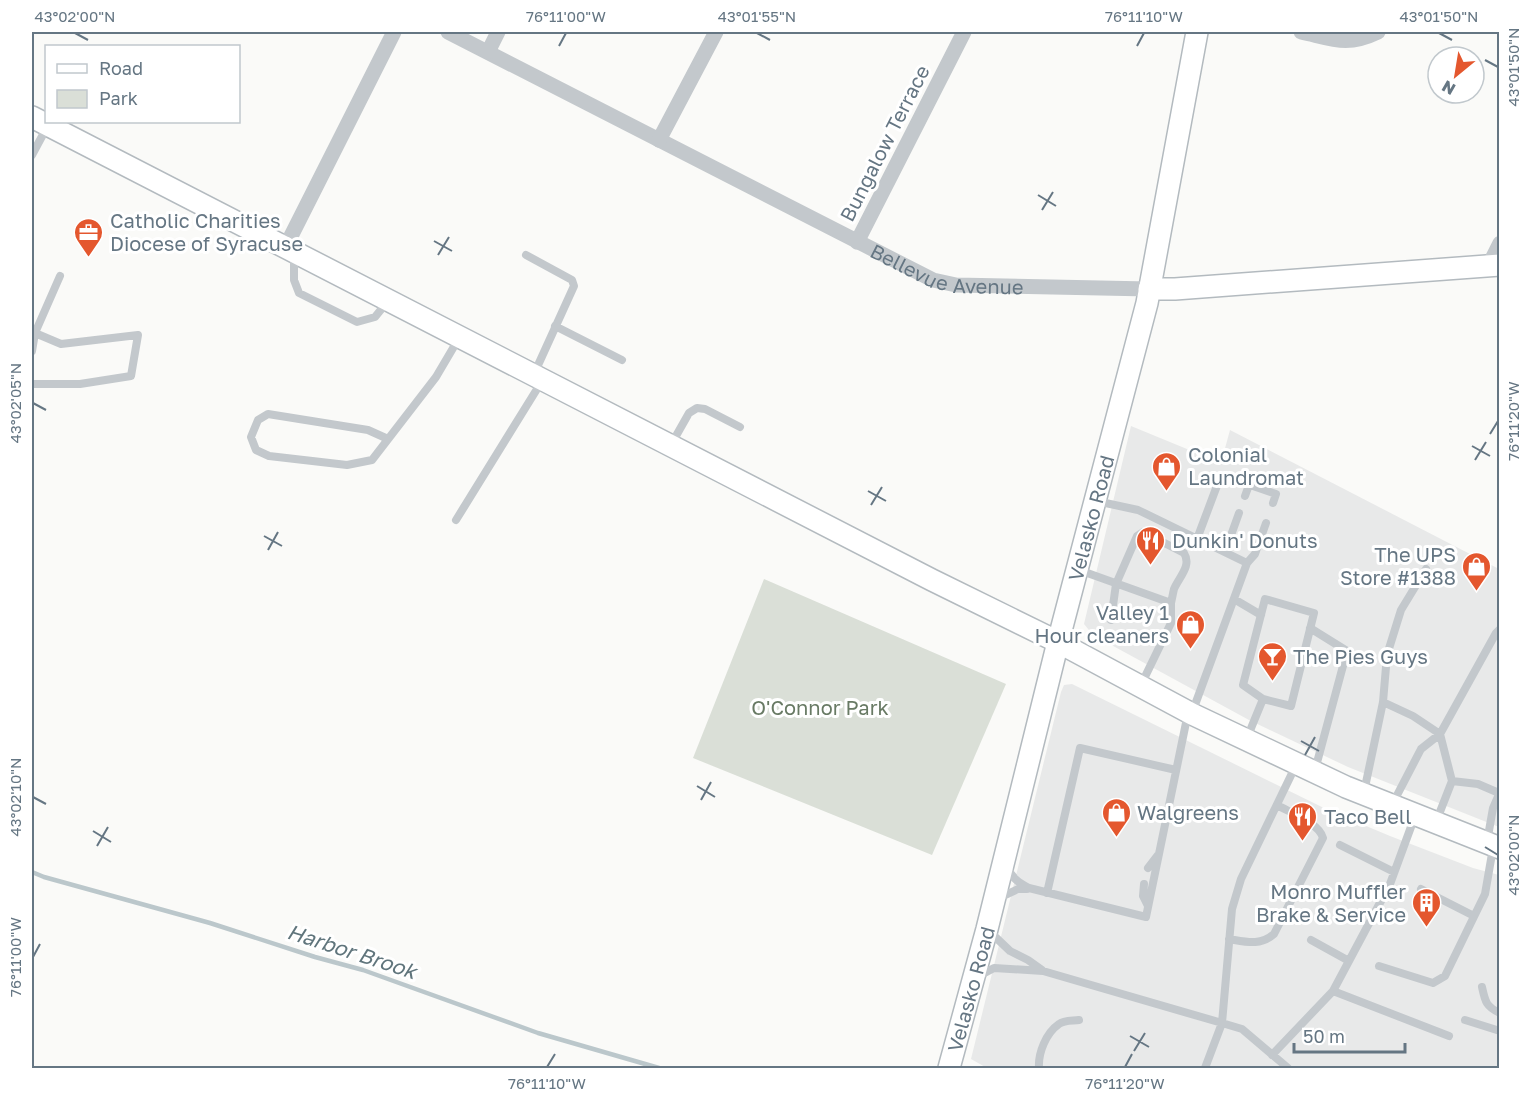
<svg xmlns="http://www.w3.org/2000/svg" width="1531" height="1100" font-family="'Golos Text',sans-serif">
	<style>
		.built { fill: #e8e9e9 }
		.green { fill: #dadfd7 }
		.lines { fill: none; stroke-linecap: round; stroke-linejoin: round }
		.stream { stroke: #bbc7cb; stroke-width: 4.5 }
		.secondary-casing { stroke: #b3babf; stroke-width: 24 }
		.lane { stroke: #c3c8cc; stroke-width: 8 }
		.street { stroke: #c3c8cc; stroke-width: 15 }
		.secondary { stroke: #fff; stroke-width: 21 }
		.ticks { fill: none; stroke: #657683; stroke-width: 2 }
		.labels { text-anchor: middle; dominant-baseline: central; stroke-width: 6; stroke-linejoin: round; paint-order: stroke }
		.street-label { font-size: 20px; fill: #657683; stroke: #fff }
		.poi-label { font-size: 20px; fill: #657683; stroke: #fff; text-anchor: start }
		.park-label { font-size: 20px; fill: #687a64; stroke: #fff }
		.water-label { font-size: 21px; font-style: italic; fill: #60757c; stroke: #fff }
		.neatline { fill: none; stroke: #657683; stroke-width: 2 }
		.ticks-label { font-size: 15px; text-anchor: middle; fill: #657683 }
	</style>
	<rect width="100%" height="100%" fill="#fafaf8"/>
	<!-- built -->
	<path class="built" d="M1131,426l90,37 9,-33 269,139v258l-151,-60 -99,-47 -156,-85 -9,-11z
		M1072,684l256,126 62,26 83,32 26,7v193h-512l-16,-9 90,-367 3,-7z"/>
	<!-- green -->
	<path class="green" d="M764,579l242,105 -74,171 -239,-97z"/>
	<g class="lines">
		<!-- stream -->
		<path class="stream" d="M32,872l12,5 166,46 105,34 48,13 175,63 121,35"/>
		<defs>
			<g id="secondary">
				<path d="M32,117l900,463 126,62 134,72 154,73 154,61"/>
				<path d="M1149,289h26l325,-24"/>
				<path id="s2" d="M949,1068l38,-139 71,-287 89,-339 50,-271"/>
			</g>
		</defs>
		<!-- secondary casing -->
		<use href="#secondary" class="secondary-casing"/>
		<!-- lane -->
		<path class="lane" d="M32,155l15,-28
			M294,254v26l5,13 58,29 18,-5 13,-16
			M526,255l46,25 2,6 -40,88
			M555,326l67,34
			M32,332l3,1 25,-57
			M32,351l3,-18 26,11 77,-9 -7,41 -51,8h-48
			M388,439l-20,-9 -100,-16 -10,6 -7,17 5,13 13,6 78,9 25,-5 64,-83 23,-39
			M672,443l17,-30 8,-5 8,1 35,18
			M1245,496l4,-11
			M1096,501l42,9 109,53 -55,150
			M456,520l86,-139
			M1197,539l24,-64 55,19 -3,9
			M1225,552l14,-39
			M1247,563l8,-9 11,-31
			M1079,570l92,33v20l-30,62
			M1234,599l27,16
			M1111,620l5,-36 21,-48 6,-4 41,21c8,13 -5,24 -10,36 -1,4 -2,10 -3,14
			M1310,628l37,23 -32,119
			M1383,702l30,14 27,18 12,47 -16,41
			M1247,738l16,-39 28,7 23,-93 -49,-14 -22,86 20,14
			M1452,781l26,3 21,9
			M1364,792l19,-90 4,-47 14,-45 25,-41
			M1393,803l28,-54 19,-15 56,-101 4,-4
			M1487,842l6,-34 7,-16
			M1340,845l54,27
			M1007,867c5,11 12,16 22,21l117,29 42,-204
			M1148,868l10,-13
			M1144,884l-1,12 5,10
			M1421,889l53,27
			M1047,893l33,-145 96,22
			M999,898l19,-9h9
			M989,931l21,20 18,9 14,10
			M1229,939c18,3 31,7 45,-5l49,-96c-4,-15 -32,-25 -46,-33
			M1311,940l38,21
			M1379,966l54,17 12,-7 40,-82 8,-46
			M977,977l17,-9 49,3 179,52 20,6 46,39
			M1482,987c3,14 4,20 18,26
			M1333,991l116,45
			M1465,1020l35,11
			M1272,1055l61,-64 57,-107 25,-68
			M1039,1068c-1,-15 7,-35 20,-44 5,-4 14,-3 20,-4
			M1205,1068l17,-45 10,-114 9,-30 55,-114"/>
		<!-- street -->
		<g class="street">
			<path id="s1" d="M448,32l485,248 23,5 193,4"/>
			<path d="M1301,32c32,7 46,15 77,0"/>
			<path d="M488,52l10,-20"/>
			<path d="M659,140l57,-108"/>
			<path d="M857,242l107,-210"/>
			<path d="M285,248l109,-216"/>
			<path d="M1489,265l11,-22"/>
		</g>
		<!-- secondary -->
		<use href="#secondary" class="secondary"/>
	</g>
	<!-- ticks -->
	<path class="ticks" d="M75,33l13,7M757,33l13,7M1439,33l13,7M559,46l7,-13M1137,46l7,-13M1485,60l13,7M1038,195l18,11M1042,210l11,-18M434,241l18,10M438,255l11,-18M33,403l13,7M1490,434l8,-13M1472,446l18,10M1475,460l11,-18M868,491l18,10M871,505l11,-18M264,536l18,10M268,550l10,-18M1301,741l18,10M1305,755l10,-18M697,786l18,11M33,797l13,7M701,800l10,-18M93,831l18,11M97,846l11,-19M1485,847l13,8M33,957l7,-13M1130,1036l19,11M1134,1051l11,-18M547,1067l8,-13M1125,1067l7,-13"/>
	<!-- icons -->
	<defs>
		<symbol id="office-pin" viewBox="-11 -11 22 30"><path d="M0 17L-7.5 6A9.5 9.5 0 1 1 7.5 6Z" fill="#e4572e" stroke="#fff"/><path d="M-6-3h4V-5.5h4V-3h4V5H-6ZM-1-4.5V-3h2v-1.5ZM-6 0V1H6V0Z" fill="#fff"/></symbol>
		<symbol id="shop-pin" viewBox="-11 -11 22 30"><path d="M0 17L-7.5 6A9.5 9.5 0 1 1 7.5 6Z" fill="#e4572e" stroke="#fff"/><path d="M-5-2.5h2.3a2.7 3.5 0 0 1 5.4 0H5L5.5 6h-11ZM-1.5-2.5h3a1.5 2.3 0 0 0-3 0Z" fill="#fff"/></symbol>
		<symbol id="restaurant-pin" viewBox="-11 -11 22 30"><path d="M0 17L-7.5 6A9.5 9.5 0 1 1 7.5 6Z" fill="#e4572e" stroke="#fff"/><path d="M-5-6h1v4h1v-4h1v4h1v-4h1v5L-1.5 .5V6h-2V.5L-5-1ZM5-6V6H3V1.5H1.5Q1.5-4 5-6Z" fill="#fff"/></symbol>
		<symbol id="bar-pin" viewBox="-11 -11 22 30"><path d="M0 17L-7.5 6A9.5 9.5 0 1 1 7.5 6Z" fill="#e4572e" stroke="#fff"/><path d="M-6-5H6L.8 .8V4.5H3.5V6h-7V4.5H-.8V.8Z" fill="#fff"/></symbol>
		<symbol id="building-pin" viewBox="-11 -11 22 30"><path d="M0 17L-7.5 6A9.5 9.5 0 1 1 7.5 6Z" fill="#e4572e" stroke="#fff"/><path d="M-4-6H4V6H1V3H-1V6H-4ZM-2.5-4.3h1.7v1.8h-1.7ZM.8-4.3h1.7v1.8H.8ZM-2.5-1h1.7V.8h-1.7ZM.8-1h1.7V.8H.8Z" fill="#fff"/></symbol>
	</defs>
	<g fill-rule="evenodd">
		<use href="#office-pin" x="72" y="216" width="33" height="45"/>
		<use href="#shop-pin" x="1150" y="450" width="33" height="45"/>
		<use href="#restaurant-pin" x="1134" y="524" width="33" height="45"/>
		<use href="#shop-pin" x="1460" y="550" width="33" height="45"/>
		<use href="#shop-pin" x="1174" y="608" width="33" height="45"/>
		<use href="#bar-pin" x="1256" y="640" width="33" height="45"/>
		<use href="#shop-pin" x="1100" y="796" width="33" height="45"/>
		<use href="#restaurant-pin" x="1286" y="800" width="33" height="45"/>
		<use href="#building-pin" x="1410" y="886" width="33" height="45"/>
	</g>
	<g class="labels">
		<!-- street labels -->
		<g class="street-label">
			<text transform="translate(884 143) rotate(-63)">Bungalow Terrace</text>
			<text stroke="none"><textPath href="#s1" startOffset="556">Bellevue Avenue</textPath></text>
			<text stroke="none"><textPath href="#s2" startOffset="568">Velasko Road</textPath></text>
			<text stroke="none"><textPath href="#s2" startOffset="82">Velasko Road</textPath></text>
		</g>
		<!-- poi labels -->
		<g class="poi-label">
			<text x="110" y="220">Catholic Charities<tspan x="110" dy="23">Diocese of Syracuse</tspan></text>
			<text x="1188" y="454">Colonial<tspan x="1188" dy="23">Laundromat</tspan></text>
			<text x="1172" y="540">Dunkin' Donuts</text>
			<text x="1456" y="554" text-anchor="end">The UPS<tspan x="1456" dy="23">Store #1388</tspan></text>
			<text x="1169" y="612" text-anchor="end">Valley 1<tspan x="1169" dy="23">Hour cleaners</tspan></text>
			<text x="1293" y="656">The Pies Guys</text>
			<text x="1137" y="812">Walgreens</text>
			<text x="1324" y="816">Taco Bell</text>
			<text x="1406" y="891" text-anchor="end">Monro Muffler<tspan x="1406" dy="23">Brake &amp; Service</tspan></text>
		</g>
		<!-- park labels -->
		<g class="park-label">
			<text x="820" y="707">O'Connor Park</text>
		</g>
		<!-- water labels -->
		<g class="water-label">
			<text transform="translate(352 951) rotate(18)">Harbor Brook</text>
		</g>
	</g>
	<!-- border -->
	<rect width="1531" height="1100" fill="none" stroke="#ffffff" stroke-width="66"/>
	<!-- legend -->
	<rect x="45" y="45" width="195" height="78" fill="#ffffff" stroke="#c1c8cd" stroke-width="1.5"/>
	<rect x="57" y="64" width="30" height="9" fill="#ffffff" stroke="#c1c8cd" stroke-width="1.5"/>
	<text x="99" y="75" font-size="18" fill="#657683">Road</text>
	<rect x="57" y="90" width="30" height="18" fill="#dadfd7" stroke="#c1c8cd" stroke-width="1.5"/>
	<text x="99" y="105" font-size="18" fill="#657683">Park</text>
	<!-- north arrow -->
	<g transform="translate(1456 75) rotate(210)"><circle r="28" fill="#ffffff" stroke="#c1c8cd" stroke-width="1.5"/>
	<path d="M0-4.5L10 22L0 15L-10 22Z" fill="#e4572e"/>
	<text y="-9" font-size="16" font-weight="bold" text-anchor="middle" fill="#657683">N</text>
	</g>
	<!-- scale -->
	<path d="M1294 1043v9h111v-9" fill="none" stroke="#657683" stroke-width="3"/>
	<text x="1303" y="1043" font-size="18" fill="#657683" stroke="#ffffff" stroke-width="4.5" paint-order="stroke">50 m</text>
	<rect x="33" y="33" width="1465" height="1034" class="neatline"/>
	<g class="ticks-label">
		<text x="75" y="22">43°02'00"N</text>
		<text x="566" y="22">76°11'00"W</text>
		<text x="757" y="22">43°01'55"N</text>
		<text x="1144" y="22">76°11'10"W</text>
		<text x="1439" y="22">43°01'50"N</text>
		<text transform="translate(1514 67) rotate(-90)" y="5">43°01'50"N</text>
		<text transform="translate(16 403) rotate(-90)" y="5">43°02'05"N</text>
		<text transform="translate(1514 421) rotate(-90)" y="5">76°11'20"W</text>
		<text transform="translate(16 797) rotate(-90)" y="5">43°02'10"N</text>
		<text transform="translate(1514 855) rotate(-90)" y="5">43°02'00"N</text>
		<text transform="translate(16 957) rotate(-90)" y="5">76°11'00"W</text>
		<text x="547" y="1089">76°11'10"W</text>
		<text x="1125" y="1089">76°11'20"W</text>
	</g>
</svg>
